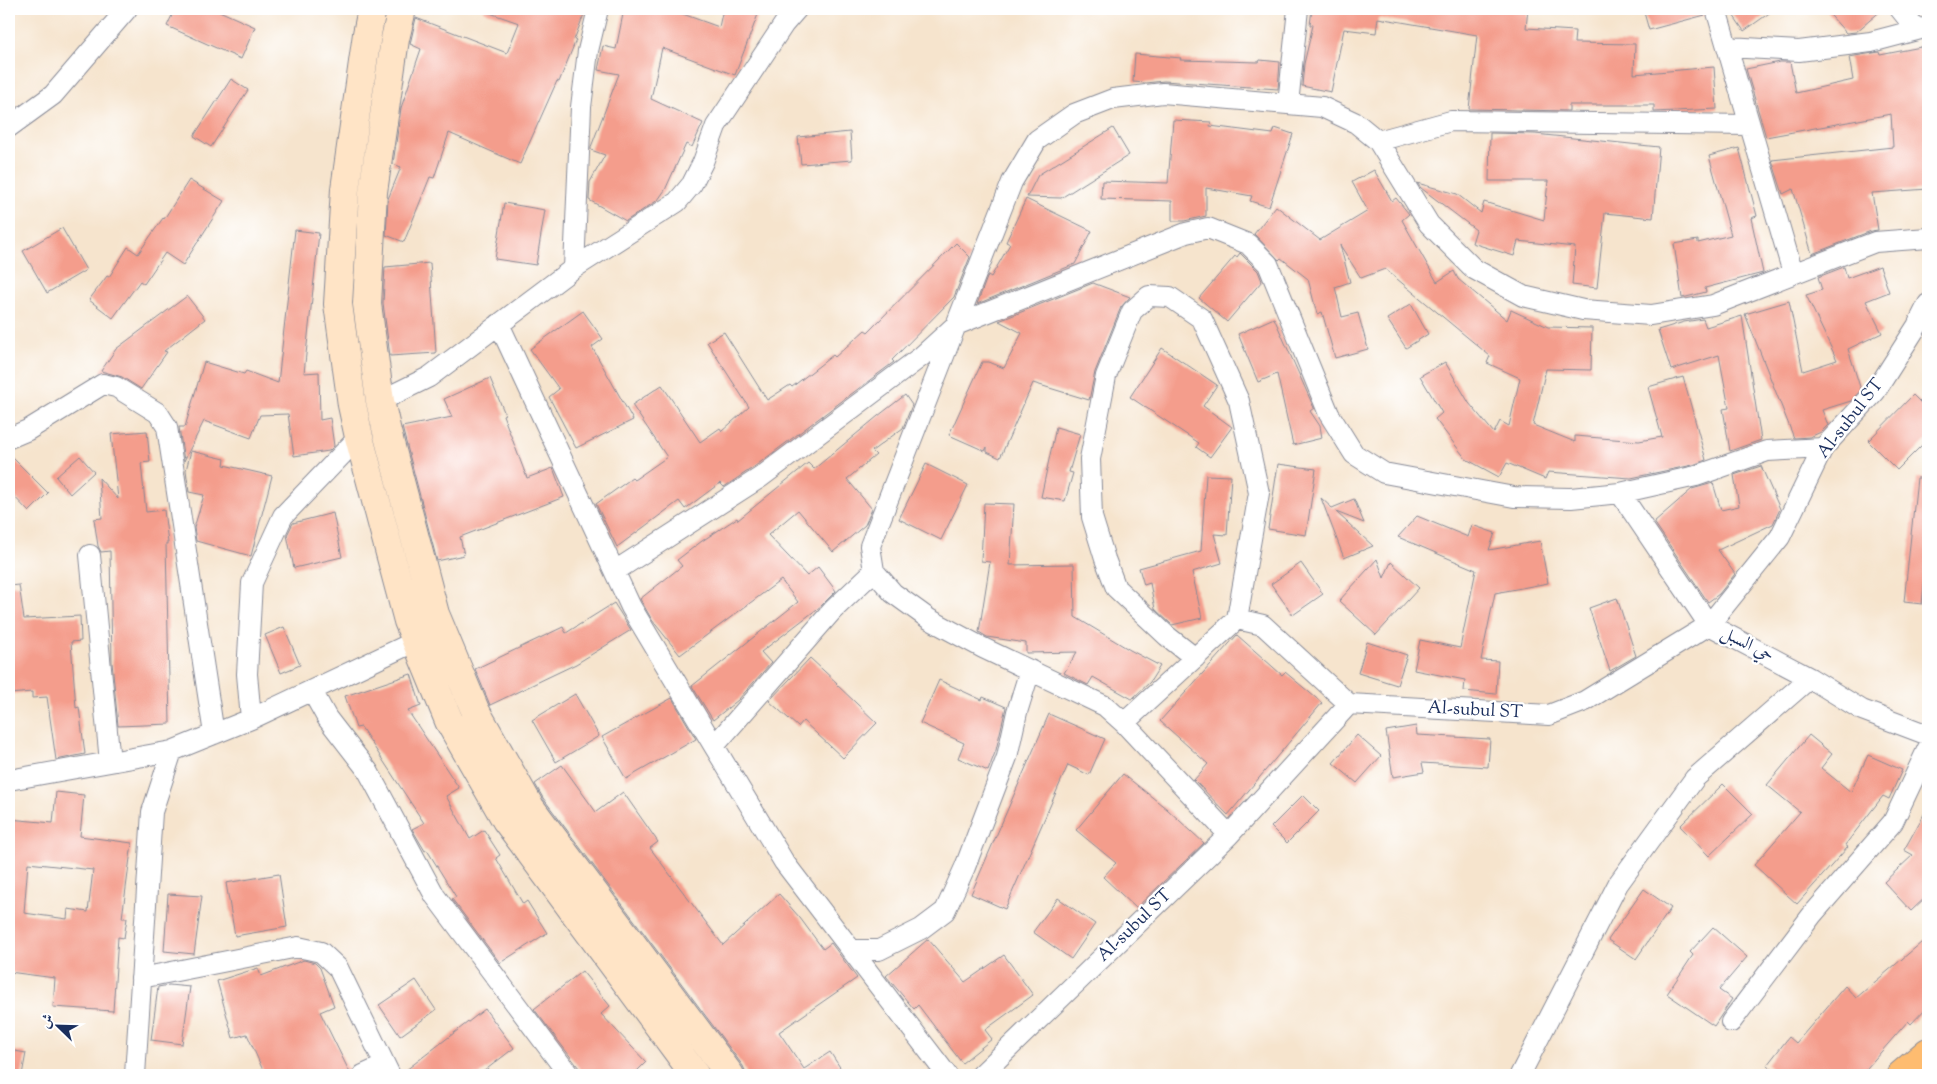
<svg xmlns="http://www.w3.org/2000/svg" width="1937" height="1084" font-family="'Sorts Mill Goudy',Amiri,serif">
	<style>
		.building { fill: #f49d8c; fill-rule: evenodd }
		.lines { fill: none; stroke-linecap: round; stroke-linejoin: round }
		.street-casing { stroke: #888a96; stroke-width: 22 }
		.secondary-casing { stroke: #888a96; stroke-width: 30 }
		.primary-casing { stroke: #888a96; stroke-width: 30 }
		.street { stroke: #fff; stroke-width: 20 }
		.secondary { stroke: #ffe4c6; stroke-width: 28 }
		.primary { stroke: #febc70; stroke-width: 28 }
		.labels { text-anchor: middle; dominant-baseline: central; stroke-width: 4.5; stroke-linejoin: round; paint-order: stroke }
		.street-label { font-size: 18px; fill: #1b2f5e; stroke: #fff }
	</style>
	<rect width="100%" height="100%" fill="#fff"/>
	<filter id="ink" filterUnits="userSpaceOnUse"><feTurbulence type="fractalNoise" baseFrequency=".02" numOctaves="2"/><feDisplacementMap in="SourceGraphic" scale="10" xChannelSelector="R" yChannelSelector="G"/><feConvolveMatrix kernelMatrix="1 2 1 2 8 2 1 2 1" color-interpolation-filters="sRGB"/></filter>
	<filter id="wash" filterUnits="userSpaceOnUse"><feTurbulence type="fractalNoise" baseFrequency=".0096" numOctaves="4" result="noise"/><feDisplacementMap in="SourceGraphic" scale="20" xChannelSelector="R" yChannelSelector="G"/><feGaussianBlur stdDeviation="1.12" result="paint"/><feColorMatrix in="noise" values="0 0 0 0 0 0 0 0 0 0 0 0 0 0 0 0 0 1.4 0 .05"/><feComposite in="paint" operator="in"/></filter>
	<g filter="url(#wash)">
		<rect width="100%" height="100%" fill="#f6e4cd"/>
		<g id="blocks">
			<!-- building -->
			<path class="building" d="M175,9h40l40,18 -14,32 -74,-33z
				M484,9h102l-12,31h2l-17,42 -2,-1 -37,83 -71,-31 -15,45 -4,-1 -26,65 -18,-7 2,-36 13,-32 -8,-3 8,-56 20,-59 -11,-5 6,-26 91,35 12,-30 -35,-12z
				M624,9h57l-1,4 39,14 4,-18h37l-25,66 -73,-27 -11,51 52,24 -11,24 -6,-3 -21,46 -7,10 -32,21 -37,-21 1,-18 15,-27 -14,-5v-3l28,-73 -21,-4 5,-24 13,3z
				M1312,9h216l-2,19 49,3 -1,12 61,1 -1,30 80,-7 3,42 -63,3v-7h-85v6l-100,-2 8,-74 -99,-17 -2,15 -32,-4 -13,63 -29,-6 2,-22 9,-39h-3z
				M1643,9h61l1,6 -56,15z
				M1729,9h46l-31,22z
				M1825,9h58l-27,23 -10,1z
				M1926,46l2,12v131l-56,4 6,37 -7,1 -59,23 -19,-65 -10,5 -11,-34 121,-13 -2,-33 -125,23 -20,-68 34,-7h10l6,31 57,-13 -4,-23 30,-5 1,3z
				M1135,54l46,4 -1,2 79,2 1,-2 20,2 -2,27 -114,-8 -19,2 -12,-1z
				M231,79l17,11 -37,57 -17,-11z
				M1173,120l38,2 -1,4 63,8 2,-6 18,6 -24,73 -19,-6 2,-5 -46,-8v28l-22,5h-12v-20l-71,-2 1,-18 66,2z
				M1113,128l16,27 -68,43 -34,-1 11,-22z
				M850,132l2,28 -51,4 -3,-27z
				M1490,133l45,1 124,13 -6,71 -48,-5 -8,75 -25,-3 3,-38 -57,-6 -4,15 -42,-13 4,-13 -55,-42 -4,-5 40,11 24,19 3,-11 60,18 4,-39h-59z
				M1739,148l18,68 -6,2 12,55 -58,15 1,4 -24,6 -8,-54 24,-4v3l33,-8 -22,-79z
				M1374,170l18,31 4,-3 13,16 -7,6 35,62 17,-11 4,8 49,41 4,-10 37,17 44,1 -1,42 -45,-1 -13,56 42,17v-6l64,5 23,-4 -14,-50 35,-10 23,83 -13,5 -62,13 -83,-6 -3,7 -38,-16 -8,14 -33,-18 -31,-40 7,-6 -22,-37 25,-14 24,41 25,30 6,-12 9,5 11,-48 -33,-15 3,-7 -105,-87 -24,9 -21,-33 10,37 -15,5 7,30 16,-4 10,36 -33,9 -13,-46 -5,2 -9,-35 -27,-21 -2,2 -25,-26 22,-28 44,34 48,-29 -16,-29z
				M189,180l35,21 -41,64 -18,-12 -21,31 -4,-3 -27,37 -24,-18 18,-24 2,1 19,-30 10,7 25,-36 1,1z
				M1026,199l66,32 -17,33 -98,40 11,-29 3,2 19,-33 -4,-2z
				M504,203l41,7 -9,55 -41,-6z
				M62,228l24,42 -39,23 -24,-42z
				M295,230l24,3 -15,140 15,-1 1,48 10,-2 4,28 -5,5 -35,5 -6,-42 -28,1 -9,23 -47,-17 -20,40 -5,-34h6l19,-65 40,12 2,-3 32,12z
				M956,243l14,14 -16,40 -62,63 2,2 -140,105 -30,20 -4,-4 -35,26 -6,-8 -62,46 -21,-43 36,-26 2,2 33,-23 -35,-52 30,-20 38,57 20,-14 2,3 27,-24 -42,-65 17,-10 43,68 23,-15 2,2 41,-32 2,2 30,-27 3,2z
				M1240,253l18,18 4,10 -35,41 -28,-24 36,-42 2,1z
				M430,263l6,90 -46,3 -7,-53 2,-36z
				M1880,266l9,26 -23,9 16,32 -34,16 13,41 -10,11 -29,9 6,15 -7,7 -11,5 -16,1 -49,-124 44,-13 14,70 34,-11 -31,-65 16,-5 -4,-13 26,-10 3,11z
				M1093,283l37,14 -9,10 -26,65 -6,28 -56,-17 -33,75 -13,-6v-5l-2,4 -36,-16 33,-73h7l15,6 18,-35 -23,-12z
				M187,296l18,23 -41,32 3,1 -26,37 -19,-12 -21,-6 15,-22z
				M1411,304l17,30 -22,14 -19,-29z
				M583,311l20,28 -11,8 41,73 -57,28 -27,-51 10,-8 -29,-40z
				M1742,316l19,124 -31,11 -7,-42 6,-1 -10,-53 -48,15 -13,-40 26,-8 19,-3 3,8z
				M1274,318l40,90 -4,3 10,15 2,12 -29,7 -16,-71 -19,8 -20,-48z
				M1162,348l55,37 -14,21 29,21 -22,30 -14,-10 3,-4 -69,-46z
				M490,378l15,36 -2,1 24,63 26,-10 11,29 -104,40 4,18 -27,6 -35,-134 50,-10 -8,-18z
				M905,395l7,10 -9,23 -31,23 4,4 -29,24 25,30 -7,16 -32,27 -35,-42 -30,25 39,41 11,-9 18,24 -15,15 -60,46 10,11 -33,37 -25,20 -21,-34 106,-84 -17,-22 -101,75 -28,-35 -12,-21 42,-33 -5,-6 25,-19 35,-23 1,2 70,-57 6,6 64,-53z
				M1913,395l15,15v29l-31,31 -29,-29z
				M1056,427l24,7 -11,38 4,1 -8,28 -24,-4z
				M147,431l3,31 -9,1 5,49 18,-2 4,33h-2l4,181 -52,2 -6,-64 -2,-111 -9,1 -3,-6 -4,-27 8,-1 -3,-40 19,21 -7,-65z
				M191,451l34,8 -1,6 48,11 -21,80 -55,-15 -2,-13 10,-33 -15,-3 -3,-22z
				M9,454l39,39 -19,19 -20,-21z
				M80,456l14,16 -24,22 -14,-17z
				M926,464l42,21 -27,55 -42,-21z
				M1278,464l38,5 -10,66 -38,-6z
				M1761,466l19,43 -7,15 -55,26 17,24 -16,20 -11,8 -54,-80 38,-33 21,-6 8,27 18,-4 -5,-31z
				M1206,475l25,1 -4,59 -13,-1 8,29 -30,9 10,46 -30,7 -17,-16 -5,-26 -6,2 -5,-17 62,-17z
				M1917,478h11v70l-6,56 -18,-2z
				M1321,498l11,10 22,-9 10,24 -28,-11 37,34 -29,12z
				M984,503l30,1 -4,61 64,-1 1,53 55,33 30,16 -10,16 -18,17 -39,-22 -5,8 -24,-12 13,-21 -51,1v-10l-39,-6 -8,-5 11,-70 -9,-1z
				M333,513l9,44 -48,11 -7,-33 6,-12z
				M1417,516l51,21 4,-12 23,8 -6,17 51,-9 8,42 -53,10 -14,67 17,1 -2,33 -32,-3 1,-11 -51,-10 6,-30 40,8 16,-78 -78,-33z
				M1377,559l7,19 7,-16 28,26 -43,47 -37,-34z
				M1301,563l22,31 -30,21 -22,-31z
				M19,585l5,34 56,-3 1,25 -10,1 5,66 3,-1 6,47 -29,6 -9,-63 -15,1v-6l-23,2v-108z
				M1617,598l19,58 -26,15 -21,-63z
				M614,603l17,27 -55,34 -86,41 -15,-36 88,-42 3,6z
				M284,627l16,38 -19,8 -16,-38z
				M1237,635l45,40 3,-3 37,31 -94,112 -34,-35 14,-16 -48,-43z
				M1367,642l40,13 -10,30 -39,-12z
				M810,658l27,25 -1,1 41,39 -34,35 -40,-37 -5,6 -29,-26z
				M411,674l10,32 -13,5 51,77 -13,8 24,43 14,-9 16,25 -4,3 27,46 4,-3 20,32 -47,30 -48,-64 4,-2 -29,-47 -2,1 -13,-22 12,-6 -63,-96 -5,1 -11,-32z
				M939,680l43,20 1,-3 23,10 -10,43 -8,21 -30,-13 6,-15 -44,-20z
				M575,694l24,42 -43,26 -24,-42z
				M672,698l24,41 -70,40 -24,-42z
				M1049,714l56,25 -16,36 -21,-10 -63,144 -34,-15z
				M1416,726l1,9 73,4 -2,28 -66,-4 2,9 -31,5 -7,-46z
				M1357,735l24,21 -24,27 -24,-20z
				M1809,735l23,19 -11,14 30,24 17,-37 34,15 -13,29 -6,-3 -38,49 3,2 -51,57 -43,-39 46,-53 -33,-27z
				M562,765l34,47 27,-20 35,50 -8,6 73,97 56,-51 21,24 23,31 8,-6 26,35 -78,54 25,37 26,-17 15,23h-98l-4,-9 -200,-268 -8,-14z
				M1123,774l44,35 37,34 -68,65 -33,-31 13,-14 -40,-33z
				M1723,784l30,30 -44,42 -29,-30z
				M56,792l28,3 -4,41 52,7 -10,75h5l-3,20 -6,-1 -5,74 -60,-4 2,-29 -46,-6v-153l44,4zM28,863l65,7 -5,42 -20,-3 -1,10 -43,-6z
				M1303,795l16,16 -32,32 -16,-16z
				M1928,807v88l-17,16 -27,-29 29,-27 -9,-5z
				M279,874l8,53 -52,9 -9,-53z
				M1644,889l27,19 -35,51 -28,-19z
				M168,894l34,2 -8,58 -30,-3z
				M1058,898l37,26 -24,35 -38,-27z
				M1713,927l34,30 -28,33 13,9 -18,27 -47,-32 26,-39 -3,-3z
				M1928,937v69l-17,18 -3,-3 -47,54h-82l-12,-10 22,-28 7,6 49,-57 11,12z
				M928,939l37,43 39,-27 29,40 -48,35 7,9 -30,24 -44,-58 -4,4 -28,-33z
				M304,960l11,3 5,5 14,38 -14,6 31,63h-86l-18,-41 -14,4 -16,-57 41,-13 3,8z
				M582,971l28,35 -9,8 45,48 -13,13h-52l-2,-7 -45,-59z
				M416,980l20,30 -36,26 -21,-31z
				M169,985l21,2 -8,57 -31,-4 7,-53z
				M485,1009l29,39 -35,27h-77l-1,-1z
				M9,1050l17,3 -4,22h-13z"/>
		</g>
	</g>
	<g filter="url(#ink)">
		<use href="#blocks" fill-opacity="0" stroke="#888a96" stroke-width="1"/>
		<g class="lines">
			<defs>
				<path id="street" d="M1716,9l77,264
					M1900,9l16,20
					M1728,47l71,4 72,-9 57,-15
					M1288,104l10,-95
					M9,127l44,-32 74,-86
					M1378,141l73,-20 299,4
					M574,268l7,-161 7,-56 10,-42
					M499,324l132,283 83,139 119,-136 41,-39
					M380,401l49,-24 145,-109 103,-66 15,-18 11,-22 13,-36 68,-102 13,-15
					M9,438l19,-8 75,-46 13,3 42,26 9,14 47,307
					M1620,493l89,132 101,53 52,32 66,25
					M90,555l20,207
					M615,571l146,-94 161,-121 34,-31 56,-143 25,-42 37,-26 39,-15 50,-6 159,14 34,16 22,18 51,83 45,45 49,27 60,14 68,5 62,-10 162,-63 53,-4
					M1195,658l-28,-22 -51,-48 -11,-29 -13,-42 -2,-58 16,-83 26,-65 17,-15 21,1 32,22 37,82 20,92 -22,126
					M312,691l15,27 41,53 67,125 134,179
					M251,719l-4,-45 5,-91 31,-67 76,-79
					M1124,723l113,-104 26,6 86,79
					M714,746l70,116 163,213
					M9,780l163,-29 79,-32 165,-78
					M1229,835l-105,-112 -19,-17 -122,-58 -54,-29 -36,-26 -19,-22 -4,-25 86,-221 230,-92 22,-5 40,16 20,20 61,150 25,40 30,19 130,24 57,1 49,-5 76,-17 71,-25 56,-3
					M851,950h28l42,-21 24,-18 20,-44 42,-110 10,-45 13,-42
					M141,978l157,-31 23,5 17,16 52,107
					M1731,1022l81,-107 81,-93 35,-74
					M135,1075l17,-263 20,-61
					M363,1075l22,-10
					M981,1075l248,-240 120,-131 200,11 36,-14 124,-76 71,-88 43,-89 52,-56 42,-66 11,-22
					M1520,1075l98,-191 77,-106 115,-100"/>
				<path id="secondary" d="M372,9l-5,25 -22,155 -7,115 14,101 7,32 49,184 41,100 57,99 189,255
					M402,9l-7,30 -22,153 -6,112 13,97 7,31 48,182 40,96 55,97 200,268"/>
				<path id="primary" d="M1901,1075l27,-23"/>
			</defs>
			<!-- street casing -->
			<use href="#street" class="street-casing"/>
			<!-- secondary casing -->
			<use href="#secondary" class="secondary-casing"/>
			<!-- primary casing -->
			<use href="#primary" class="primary-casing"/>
			<!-- street -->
			<use href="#street" class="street"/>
			<!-- secondary -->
			<use href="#secondary" class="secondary"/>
			<!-- primary -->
			<use href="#primary" class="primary"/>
		</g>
	</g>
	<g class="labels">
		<!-- street labels -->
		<g class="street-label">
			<text transform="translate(1851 419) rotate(-52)">Al-subul ST</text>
			<text transform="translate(1747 645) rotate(27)">حي السبل</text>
			<text transform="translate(1475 711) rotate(3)">Al-subul ST</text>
			<text transform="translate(1135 926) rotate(-44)">Al-subul ST</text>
		</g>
	</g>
	<!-- margin -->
	<rect width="1937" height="1084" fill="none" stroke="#fff" stroke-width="30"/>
	<!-- north arrow -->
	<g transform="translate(58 1026) rotate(293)" stroke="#ffffff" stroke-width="4" paint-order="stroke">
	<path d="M0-4L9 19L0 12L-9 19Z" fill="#1b2f5e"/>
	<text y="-8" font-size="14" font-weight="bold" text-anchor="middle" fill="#1b2f5e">ش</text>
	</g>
</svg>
